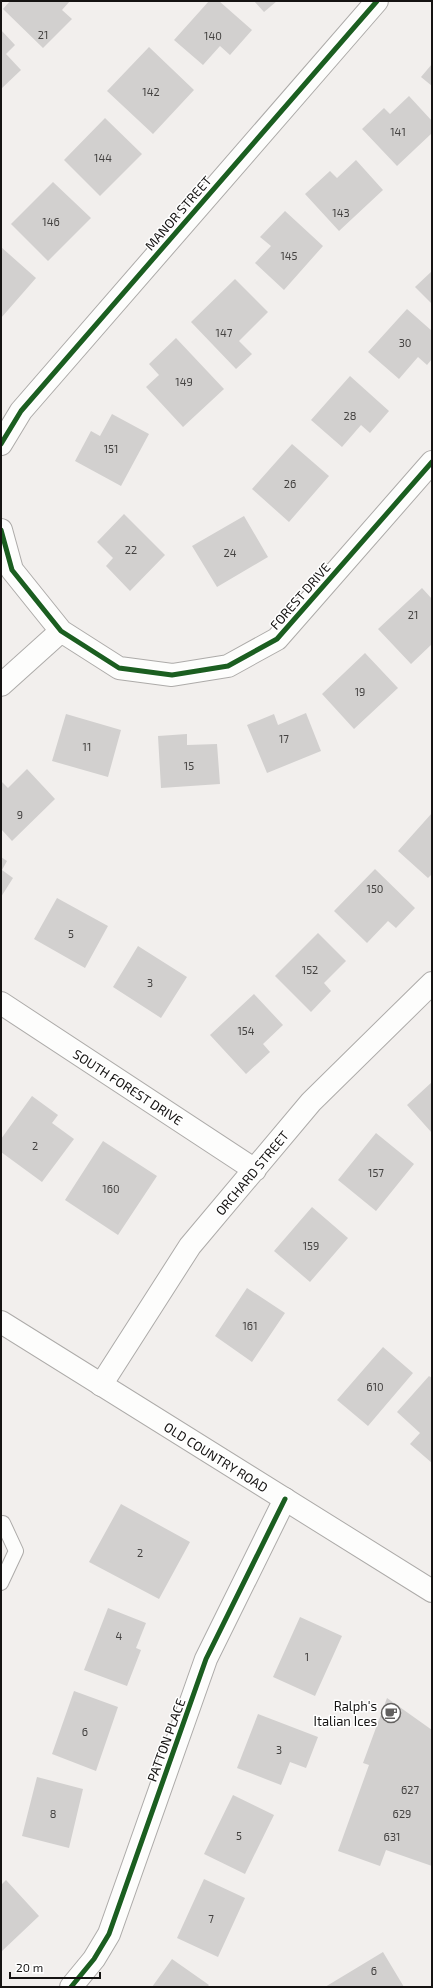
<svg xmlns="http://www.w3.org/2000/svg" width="433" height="1988" font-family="'Exo 2',sans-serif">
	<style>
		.building { fill: #d2d0cf }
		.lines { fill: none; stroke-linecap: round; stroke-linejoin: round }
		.service-casing { stroke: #adaba9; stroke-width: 16 }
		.minor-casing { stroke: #adaba9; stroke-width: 24 }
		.primary-casing { stroke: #adaba9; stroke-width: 24 }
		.service { stroke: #fdfdfc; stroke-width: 14 }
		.minor { stroke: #fdfdfc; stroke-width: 22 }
		.primary { stroke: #fdfdfc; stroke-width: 22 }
		.cycleway-casing { stroke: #fff; stroke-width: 8 }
		.cycleway { stroke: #1b5e20; stroke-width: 5 }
		.labels { text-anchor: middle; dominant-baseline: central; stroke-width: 3; stroke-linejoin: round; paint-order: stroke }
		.number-label { font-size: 11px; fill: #444241 }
		.street-label { font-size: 13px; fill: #151312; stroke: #fff }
		.poi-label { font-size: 13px; fill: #151312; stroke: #fff; text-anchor: end }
	</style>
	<rect width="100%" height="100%" fill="#f2efed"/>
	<!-- building -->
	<path class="building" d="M10,1h60l-8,9 10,9 -29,29 -40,-39z
		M209,1h10l33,29 -22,25 -10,-9 -17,19 -29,-25z
		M254,1h23l-13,11z
		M1,30l14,15 -9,9 15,16 -20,19z
		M149,47l45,43 -41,44 -46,-43z
		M432,64v22l-11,-9z
		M409,96l23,25v12l-35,33 -35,-37 22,-21 6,6z
		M105,118l37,36 -42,42 -36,-36z
		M356,160l27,30 -44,41 -34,-37 25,-23 7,7z
		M53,182l38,36 -43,43 -37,-37z
		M285,211l38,35 -39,44 -29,-27 16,-17 -11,-9z
		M1,247l35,31 -35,40z
		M432,271v33l-17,-17z
		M235,279l33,33 -29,29 13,13 -16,15 -45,-47z
		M407,309l25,22v28l-5,6 -9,-8 -19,22 -31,-27z
		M176,338l48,51 -41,38 -37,-40 13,-12 -10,-11z
		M350,376l39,35 -19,22 -9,-8 -19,22 -31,-27z
		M112,414l37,20 -28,52 -46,-25 16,-30 9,5z
		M292,444l37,32 -40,46 -37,-33z
		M124,514l41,41 -35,36 -24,-25 7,-8 -16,-16z
		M244,516l24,41 -51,30 -25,-41z
		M422,588l10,11v45l-21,20 -33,-35z
		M365,653l33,35 -44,41 -32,-35z
		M306,713l15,38 -54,22 -20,-48 27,-11 4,11z
		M66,714l55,16 -13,47 -56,-16z
		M187,734v11l30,-1 3,40 -59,4 -3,-52z
		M27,769l28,30 -43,42 -11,-12v-48l7,7z
		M432,813v61l-4,4 -30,-27z
		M1,857l6,4 -5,9 11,8 -12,19z
		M375,869l40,39 -19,20 -8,-7 -21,22 -33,-32z
		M57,898l51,28 -23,42 -51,-29z
		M318,933l28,28 -22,22 7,8 -20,21 -36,-36z
		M138,946l49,31 -26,41 -48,-31z
		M254,994l29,31 -20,19 7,8 -24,22 -36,-39z
		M432,1082v51l-25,-28z
		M32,1096l26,19 -6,8 22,16 -32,43 -41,-30v-13z
		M376,1133l38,31 -38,47 -38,-31z
		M103,1141l54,35 -39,59 -53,-35z
		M312,1207l36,31 -38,44 -36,-31z
		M247,1288l38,25 -33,49 -37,-26z
		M383,1347l30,26 -45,53 -31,-26z
		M429,1376l3,2v85l-22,-19 10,-11 -23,-21z
		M121,1504l69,38 -31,57 -70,-37z
		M108,1608l38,15 -10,25 5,2 -14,36 -43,-16z
		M300,1617l42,19 -27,60 -42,-19z
		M74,1691l44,16 -22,64 -44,-17z
		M387,1698l45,32v136l-46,-16 -6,16 -42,-15 31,-86 -6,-2z
		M258,1714l60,23 -12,31 -16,-6 -9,23 -44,-17z
		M37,1777l46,12 -14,59 -47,-12z
		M233,1795l41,20 -29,59 -41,-20z
		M204,1879l41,19 -27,59 -41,-19z
		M6,1880l33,36 -38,36v-67z
		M383,1952l21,35h-79z
		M172,1959l37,26 -2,2h-55z"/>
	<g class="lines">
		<defs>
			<path id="service" d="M1,1583l15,-32 -13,-28"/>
			<path id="minor" d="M1,444l20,-33 356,-410
				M1,530l11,40 49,61 58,37 53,7 56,-9 49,-27 155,-177
				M1,685l60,-54
				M1,1003l254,167
				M101,1385l89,-139 121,-144 121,-119
				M71,1987l23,-28 15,-25 97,-275 79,-160"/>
			<path id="primary" d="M1,1322l431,269"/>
		</defs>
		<!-- service casing -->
		<use href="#service" class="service-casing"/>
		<!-- minor casing -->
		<use href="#minor" class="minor-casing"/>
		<!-- primary casing -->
		<use href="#primary" class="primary-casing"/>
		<!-- service -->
		<use href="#service" class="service"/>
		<!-- minor -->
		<use href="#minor" class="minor"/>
		<!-- primary -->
		<use href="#primary" class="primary"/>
		<defs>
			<path id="cycleway" d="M1,444l20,-33 356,-410
				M1,530l11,40 49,61 58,37 53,7 56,-9 49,-27 155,-177
				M71,1987l23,-28 15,-25 97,-275 79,-160"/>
		</defs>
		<!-- cycleway casing -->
		<use href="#cycleway" class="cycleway-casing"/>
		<!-- cycleway -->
		<use href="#cycleway" class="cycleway"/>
	</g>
	<!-- icons -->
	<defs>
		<symbol id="cafe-ring" viewBox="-11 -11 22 22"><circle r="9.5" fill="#fff" stroke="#62605f" stroke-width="1.5"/><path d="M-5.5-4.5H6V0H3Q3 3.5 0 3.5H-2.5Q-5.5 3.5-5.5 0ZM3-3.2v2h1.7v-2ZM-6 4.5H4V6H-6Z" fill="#62605f"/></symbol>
	</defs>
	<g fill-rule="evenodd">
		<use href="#cafe-ring" x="380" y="1702" width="22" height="22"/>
	</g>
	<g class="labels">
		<!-- number labels -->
		<g class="number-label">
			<text x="43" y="34">21</text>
			<text x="213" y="35">140</text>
			<text x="151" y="91">142</text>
			<text x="398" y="131">141</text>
			<text x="103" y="157">144</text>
			<text x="341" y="212">143</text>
			<text x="51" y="221">146</text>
			<text x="289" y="255">145</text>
			<text x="224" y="332">147</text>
			<text x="405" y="342">30</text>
			<text x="184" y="381">149</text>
			<text x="350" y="415">28</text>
			<text x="111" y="448">151</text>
			<text x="290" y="483">26</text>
			<text x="131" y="549">22</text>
			<text x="230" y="552">24</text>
			<text x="413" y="614">21</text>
			<text x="360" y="691">19</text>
			<text x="284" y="738">17</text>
			<text x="87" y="746">11</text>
			<text x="189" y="765">15</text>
			<text x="20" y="814">9</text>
			<text x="375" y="888">150</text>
			<text x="71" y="933">5</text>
			<text x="310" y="969">152</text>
			<text x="150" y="982">3</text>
			<text x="246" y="1030">154</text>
			<text x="35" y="1145">2</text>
			<text x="376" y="1172">157</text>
			<text x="111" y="1188">160</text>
			<text x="311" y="1245">159</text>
			<text x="250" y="1325">161</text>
			<text x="375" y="1386">610</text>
			<text x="140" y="1552">2</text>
			<text x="119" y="1635">4</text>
			<text x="307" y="1656">1</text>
			<text x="85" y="1731">6</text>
			<text x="279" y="1749">3</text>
			<text x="410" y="1789">627</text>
			<text x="53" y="1813">8</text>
			<text x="402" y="1813">629</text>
			<text x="239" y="1835">5</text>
			<text x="392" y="1836">631</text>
			<text x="211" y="1918">7</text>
			<text x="374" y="1970">6</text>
		</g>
		<!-- street labels -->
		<g class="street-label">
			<text transform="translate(178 213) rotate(-49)">MANOR STREET</text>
			<text transform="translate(300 596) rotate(-49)">FOREST DRIVE</text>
			<text transform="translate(128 1087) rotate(33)">SOUTH FOREST DRIVE</text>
			<text transform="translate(252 1173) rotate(-50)">ORCHARD STREET</text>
			<text transform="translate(216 1457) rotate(32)">OLD COUNTRY ROAD</text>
			<text transform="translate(166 1740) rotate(-70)">PATTON PLACE</text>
		</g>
		<!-- poi labels -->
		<g class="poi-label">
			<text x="377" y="1706">Ralph's<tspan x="377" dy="15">Italian Ices</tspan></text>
		</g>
	</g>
	<!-- border -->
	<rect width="433" height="1988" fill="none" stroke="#151312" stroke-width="4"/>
	<!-- scale -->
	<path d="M10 1972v6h90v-6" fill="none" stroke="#151312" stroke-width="2"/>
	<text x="16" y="1972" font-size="12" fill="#151312" stroke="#ffffff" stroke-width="3" paint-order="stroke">20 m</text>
</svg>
